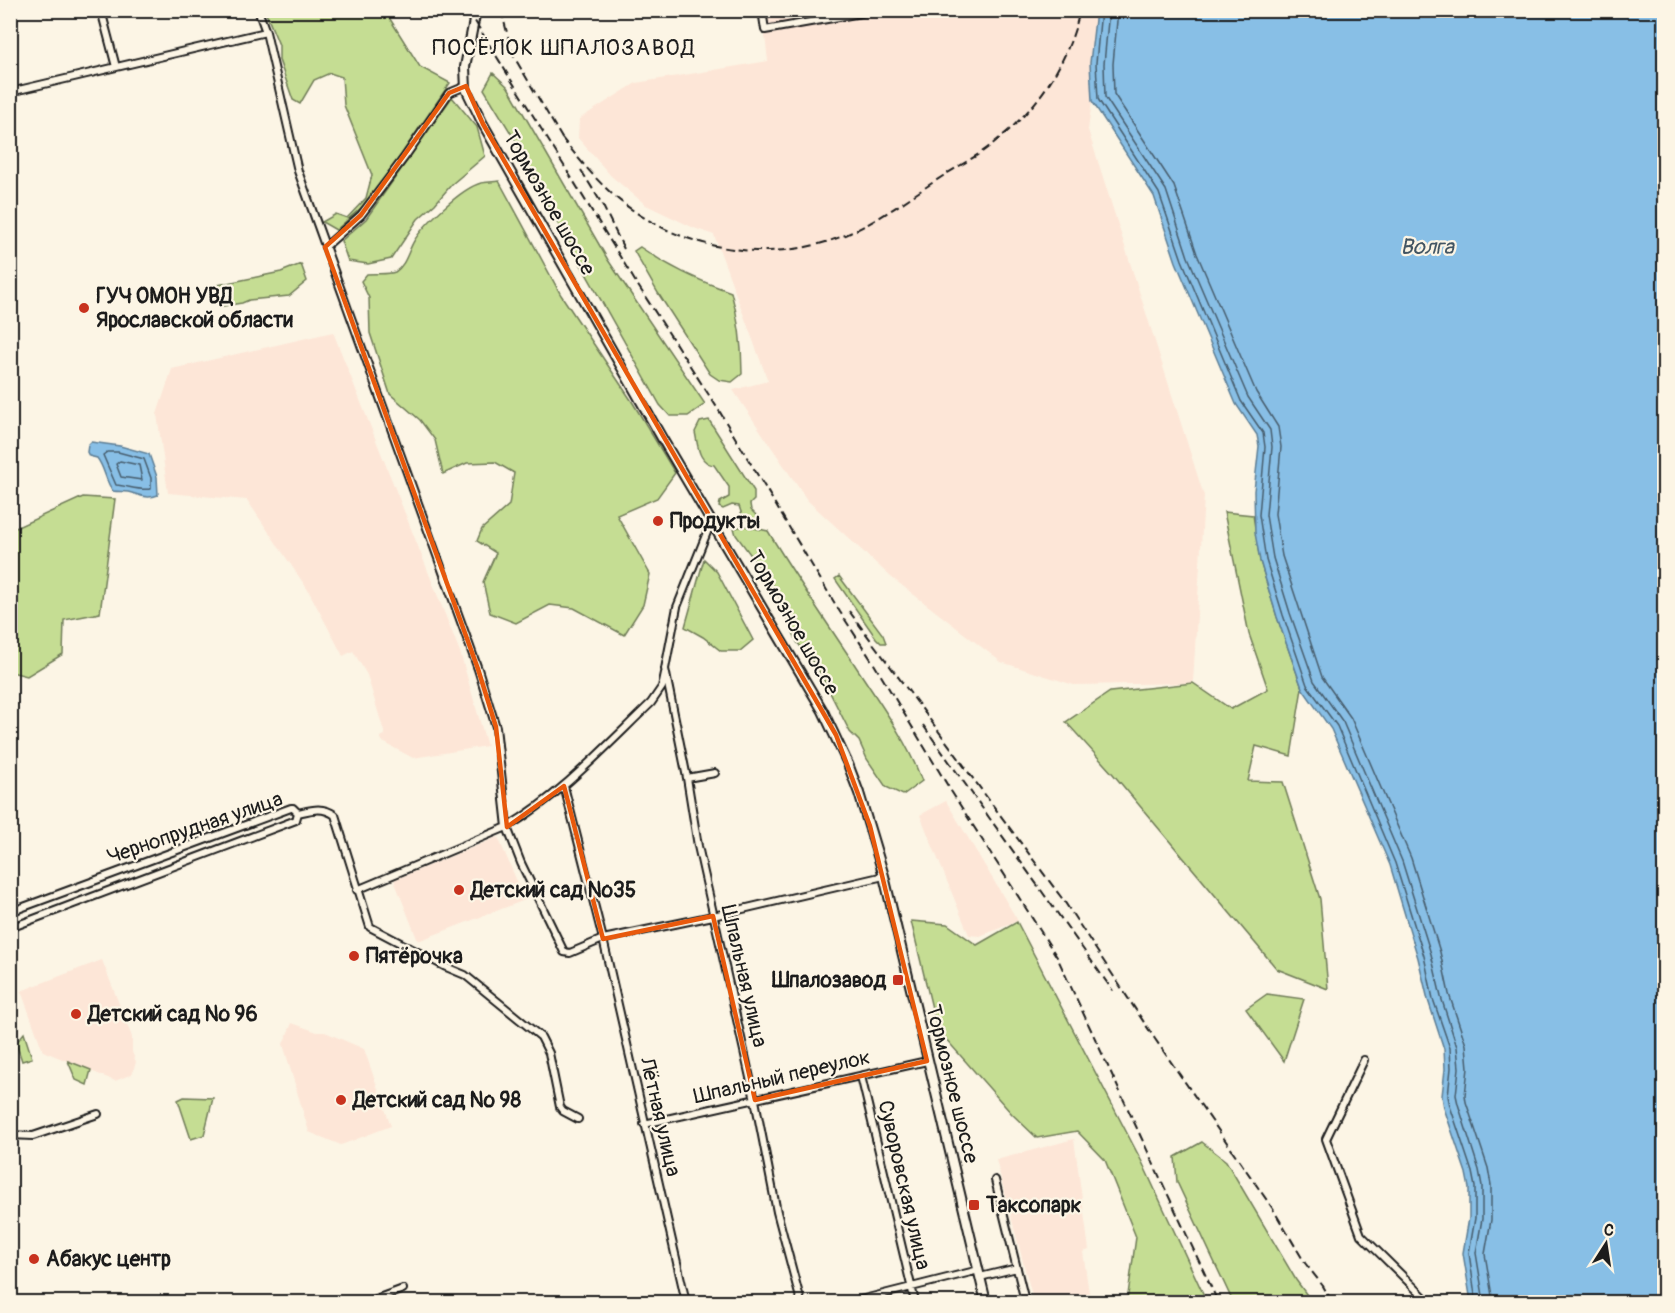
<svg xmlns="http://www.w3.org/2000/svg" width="1675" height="1313" font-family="Pangolin,sans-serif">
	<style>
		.built { fill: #fde6d7 }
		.green { fill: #c5dd93; stroke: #707c58; stroke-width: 1.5 }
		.water { fill: #88bfe6; stroke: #5d7e95; stroke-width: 1.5 }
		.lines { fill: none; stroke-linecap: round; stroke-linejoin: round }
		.shore { stroke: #475d6d; stroke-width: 1.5 }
		.minor-casing { stroke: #1c1c1c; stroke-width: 10 }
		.tertiary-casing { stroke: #1c1c1c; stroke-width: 12 }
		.minor { stroke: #fcf5e5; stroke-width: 6 }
		.tertiary { stroke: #fcf5e5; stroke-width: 8 }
		.rail { stroke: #1c1c1c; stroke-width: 2; stroke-dasharray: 9 4.5; stroke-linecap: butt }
		.marked { fill: none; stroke: #e8590c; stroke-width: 4.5; stroke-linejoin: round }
		.poi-dot { fill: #c8321e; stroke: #fcf5e5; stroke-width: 2 }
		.labels { text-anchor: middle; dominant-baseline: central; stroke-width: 4.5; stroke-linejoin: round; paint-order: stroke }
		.street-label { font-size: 21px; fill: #1c1c1c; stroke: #fcf5e5 }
		.poi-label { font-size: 21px; font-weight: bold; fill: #1c1c1c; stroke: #fcf5e5; text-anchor: start }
		.neighbourhood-label { font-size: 22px; letter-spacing: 1.5px; fill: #1c1c1c; stroke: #fcf5e5 }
		.water-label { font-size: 22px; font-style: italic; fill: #425563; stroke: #fcf5e5 }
	</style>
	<rect width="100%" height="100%" fill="#fcf5e5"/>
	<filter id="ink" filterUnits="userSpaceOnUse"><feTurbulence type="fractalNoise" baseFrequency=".0167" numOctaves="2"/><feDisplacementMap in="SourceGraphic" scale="12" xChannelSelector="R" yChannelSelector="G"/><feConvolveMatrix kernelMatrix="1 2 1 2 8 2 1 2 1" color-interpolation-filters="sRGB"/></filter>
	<g filter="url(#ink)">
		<!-- built -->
		<path class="built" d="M762,11h334l-6,52 2,38 -4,29 116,366 -11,187 -119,2 -73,-23 -110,-85 -84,-77 -74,-110 35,-9 -54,-146 -20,-7 -48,-23 -35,-29 -33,-38 1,-19 57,-36 132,-22z
			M333,332l127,320 27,94 -74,12 -30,-16 -3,-5 5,-2 -18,-60 -14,-24 -10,5 -35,-66 -61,-90 -79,-7 -11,-79 15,-45z
			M946,801l72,120 -38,15 -11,-1 -49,-120z
			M498,837l27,63 -107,41 -24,-61z
			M102,960l30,77v15l4,10 -4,12 -17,7 -72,-30 -22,-60z
			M292,1023l25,9h8l39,17 27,77 -50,19 -32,-13 -26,-88z
			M1074,1139l15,111 -6,2 6,41 -41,7 -1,-3 -14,2 -37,-139z"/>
		<!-- green -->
		<path class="green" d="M265,11h126l-1,8 30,48 30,16 -80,117 -34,30 -14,-8 14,-8 11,4 19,-20 6,-23 -28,-70 -2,-28 -12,-4 -16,7 -14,24 -7,-4 -14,-40v-15z
			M493,73l15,14 100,173 97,144 -17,12h-18l-10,-11 -112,-199 -34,-68 -30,-49z
			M452,97l25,30 8,29 -33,28 -17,20 -17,15 -27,40 -23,5 -20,-3 -7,-20 25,-22z
			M499,181l62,114 72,108 42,70 -18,25 -40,17 33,59 -7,31 -19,30 -50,-27 -24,-3 -34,18 -26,-10 -7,-31 13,-29 -19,-12 5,-12 27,-24 5,-32 -19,-11 -28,1 -24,11 -8,-34 -15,-20 -30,-26 -20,-61 -1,-35 -8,-17 6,-7c8,-1 21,1 28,-2 11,-7 13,-21 19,-31 10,-17 48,-53 67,-58 5,-1 12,-1 18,-2z
			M640,247c29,20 58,34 91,45 8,28 11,53 11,82l-10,8 -13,-2 -9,-6 -52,-81 -24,-42z
			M301,264l6,17 -18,15 -40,4 -7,3 -19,3 -6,-5 -1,-8 2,-8 63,-13z
			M709,420l45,71v9l-4,4 1,6 6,6v5l-4,2 -10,-5 -4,-12 -7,-1 -9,4 -4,-2 1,-5 9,-5v-10l-15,-22c-16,-2 -16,-20 -19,-33l5,-10z
			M83,497l32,2 -15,114 -36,7 -1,34 -36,22 -16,-4v-142z
			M1224,512l29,3 7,46 17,56 25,71 -11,68 -35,-10 -8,35 35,1 37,117 8,90 -51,-20 -164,-195 -47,-52 44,-30 83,-9 38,26 37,-20 -19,-55z
			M745,526l23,5c27,45 56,88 85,131 25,39 53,76 69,119l-19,14 -17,-8 -19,-28 -8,-18 -9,-9 -33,-65 -20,-25 -20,-51 -41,-56 -2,-7z
			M704,559l13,13 36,68 -13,11h-19l-18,-14 -18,-10z
			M839,576l44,59 3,8h-5l-5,-5 -41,-59z
			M911,921l36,3 30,21 40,-23 125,240 65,140h-80l9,-65 -31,-77 -28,-29 -40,7 -25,-24 -75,-85z
			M1267,994l37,5 -20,62 -38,-52z
			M24,1033l8,25 -10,3 -6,-18z
			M68,1061l23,9 -4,15 -11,-5z
			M184,1097l29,1 -9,37 -13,4 -13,-39z
			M1202,1142l24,19 70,119 16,22h-79l-56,-120 -2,-25z"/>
		<!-- water -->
		<path class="water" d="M1096,11h568v1291h-193l-8,-49 6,-35v-30l-3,-15 -22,-65 -2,-12 3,-27 -1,-20 -16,-49 -10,-42 -28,-93 -59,-136 -29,-41 -25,-71 -17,-56 -5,-28 -1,-42 5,-45 -2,-11 -21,-31 -60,-142 -22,-66 -62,-95 -2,-38z
			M91,442l29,4 29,8 8,23 1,18c-13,5 -19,-1 -30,-3 -5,-1 -10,0 -15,-1 -8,-10 -8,-23 -16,-33l-8,-2 -2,-4 1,-7z"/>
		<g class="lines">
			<!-- shore -->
			<path class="shore" d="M1101,10l-5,53 2,36 61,94 23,67 59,141 22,32 2,14 -6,68 7,45 17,55 24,70 30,41 58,137 29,93 9,43 17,49 1,20 -3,28 2,10 22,66 3,15v31l-6,35 7,49
				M1109,10l-5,54 1,33 61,93 22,67 60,140 22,33 2,17 -6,68 7,43 17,55 24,68 29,41 59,139 29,93 10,43 16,50 2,21 -3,27 2,9 21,66 3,16v33l-6,34 8,49
				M1118,10l-5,54 1,30 60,92 23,68 59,138 22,35 3,20 -6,67 7,42 40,121 29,41 60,140 29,94 9,42 17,51 2,23 -3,27 1,7 22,66 3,17v35l-6,34 8,48
				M107,452h11l26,7 7,19v11c-11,2 -23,-3 -35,-4l-13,-30z
				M120,461l19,4 3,15 -21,-3 -5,-13z"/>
			<defs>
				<path id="minor" d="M101,10l15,57
					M258,10l8,22 32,139 180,498 18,58 11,100 14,36 43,89 6,1 33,-14 110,-23 171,-40
					M762,10l3,20 113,-20
					M10,92l256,-60
					M325,247l36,-32 43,-57 45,-65 17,-7
					M712,520l-35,87 -12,62 22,109 11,68 57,254 22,112 24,90
					M687,778l28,-5
					M564,786l39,153 83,363
					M298,813c13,-3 24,-7 37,2l35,112 76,40 19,8 76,62 8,16 11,54 3,4 15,8
					M357,890l150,-63c54,-32 98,-80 144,-124l11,-16 3,-14
					M10,912l281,-104h2l5,5 -2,7 -286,108
					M1364,1060l-38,79 35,96 68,67
					M861,1076l54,226
					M644,1124l283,-63
					M10,1135l23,1 65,-22
					M995,1180l29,117
					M980,1277l37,-9
					M368,1302l35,-13
					M852,1302l127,-32"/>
				<path id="tertiary" d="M476,10l-11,57 1,22 17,35 180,316 160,271 25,53 11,29 25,83 102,426"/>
			</defs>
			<!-- minor casing -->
			<use href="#minor" class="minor-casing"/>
			<!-- tertiary casing -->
			<use href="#tertiary" class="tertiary-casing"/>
			<!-- minor -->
			<use href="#minor" class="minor"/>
			<!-- tertiary -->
			<use href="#tertiary" class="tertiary"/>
			<!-- rail -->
			<path class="rail" d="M468,10l167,271 83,128 122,203 34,52 77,127 106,166 161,345
				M501,10l12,45 53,90
				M561,137c22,27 44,55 73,74 62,43 147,53 216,22 33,-15 63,-38 93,-57 17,-11 37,-21 53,-35 42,-33 72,-78 84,-131
				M581,170l21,34 22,45
				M849,611l117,157
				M923,725l190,266
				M960,761l104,140 91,138 118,170 32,54 18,23 9,16"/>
		</g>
	</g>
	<!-- marked area -->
	<path class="marked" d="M466,86l17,38 353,611 34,91 57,235 -172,39 -42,-184 -110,23 -39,-153 -57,41 -11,-100 -18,-58 -153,-422 36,-32 88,-122z"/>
	<!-- markers -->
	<g class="poi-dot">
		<circle cx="84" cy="308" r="6"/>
		<circle cx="658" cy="521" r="6"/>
		<circle cx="459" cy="890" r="6"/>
		<circle cx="354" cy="956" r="6"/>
		<rect x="892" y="974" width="12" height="12" rx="3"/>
		<circle cx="76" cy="1014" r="6"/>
		<circle cx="341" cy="1100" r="6"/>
		<rect x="968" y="1199" width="12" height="12" rx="3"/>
		<circle cx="34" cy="1259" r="6"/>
	</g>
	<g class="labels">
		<!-- street labels -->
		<g class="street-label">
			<text transform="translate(549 203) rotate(60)">Тормозное шоссе</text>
			<text transform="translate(793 623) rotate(60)">Тормозное шоссе</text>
			<text transform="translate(195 828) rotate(-19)">Чернопрудная улица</text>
			<text transform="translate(744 976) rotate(77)">Шпальная улица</text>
			<text transform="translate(782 1077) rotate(-13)">Шпальный переулок</text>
			<text transform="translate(952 1084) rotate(76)">Тормозное шоссе</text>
			<text transform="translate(660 1117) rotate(77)">Лётная улица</text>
			<text transform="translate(904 1185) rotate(77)">Суворовская улица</text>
		</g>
		<!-- poi labels -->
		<g class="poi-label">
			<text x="96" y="296">ГУЧ ОМОН УВД<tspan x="96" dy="24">Ярославской области</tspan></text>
			<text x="670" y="521">Продукты</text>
			<text x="471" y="890">Детский сад №35</text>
			<text x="366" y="956">Пятёрочка</text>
			<text x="886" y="980" text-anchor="end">Шпалозавод</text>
			<text x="88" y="1014">Детский сад № 96</text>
			<text x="353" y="1100">Детский сад № 98</text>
			<text x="986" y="1205">Таксопарк</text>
			<text x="46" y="1259">Абакус центр</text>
		</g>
		<!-- neighbourhood labels -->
		<g class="neighbourhood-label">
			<text x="564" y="48">ПОСЁЛОК ШПАЛОЗАВОД</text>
		</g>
		<!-- water labels -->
		<g class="water-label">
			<text x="1427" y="247">Волга</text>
		</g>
	</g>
	<!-- margin -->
	<rect width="1675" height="1313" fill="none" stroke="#fcf5e5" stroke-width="36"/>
	<rect x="18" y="18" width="1639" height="1277" fill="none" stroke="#1c1c1c" stroke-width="2" filter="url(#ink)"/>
	<!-- north arrow -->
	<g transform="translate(1606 1244) rotate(12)" stroke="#fcf5e5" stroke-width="4.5" paint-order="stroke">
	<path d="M0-4.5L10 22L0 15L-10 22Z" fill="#1c1c1c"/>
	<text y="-9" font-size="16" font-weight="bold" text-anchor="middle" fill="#1c1c1c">С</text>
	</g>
</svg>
